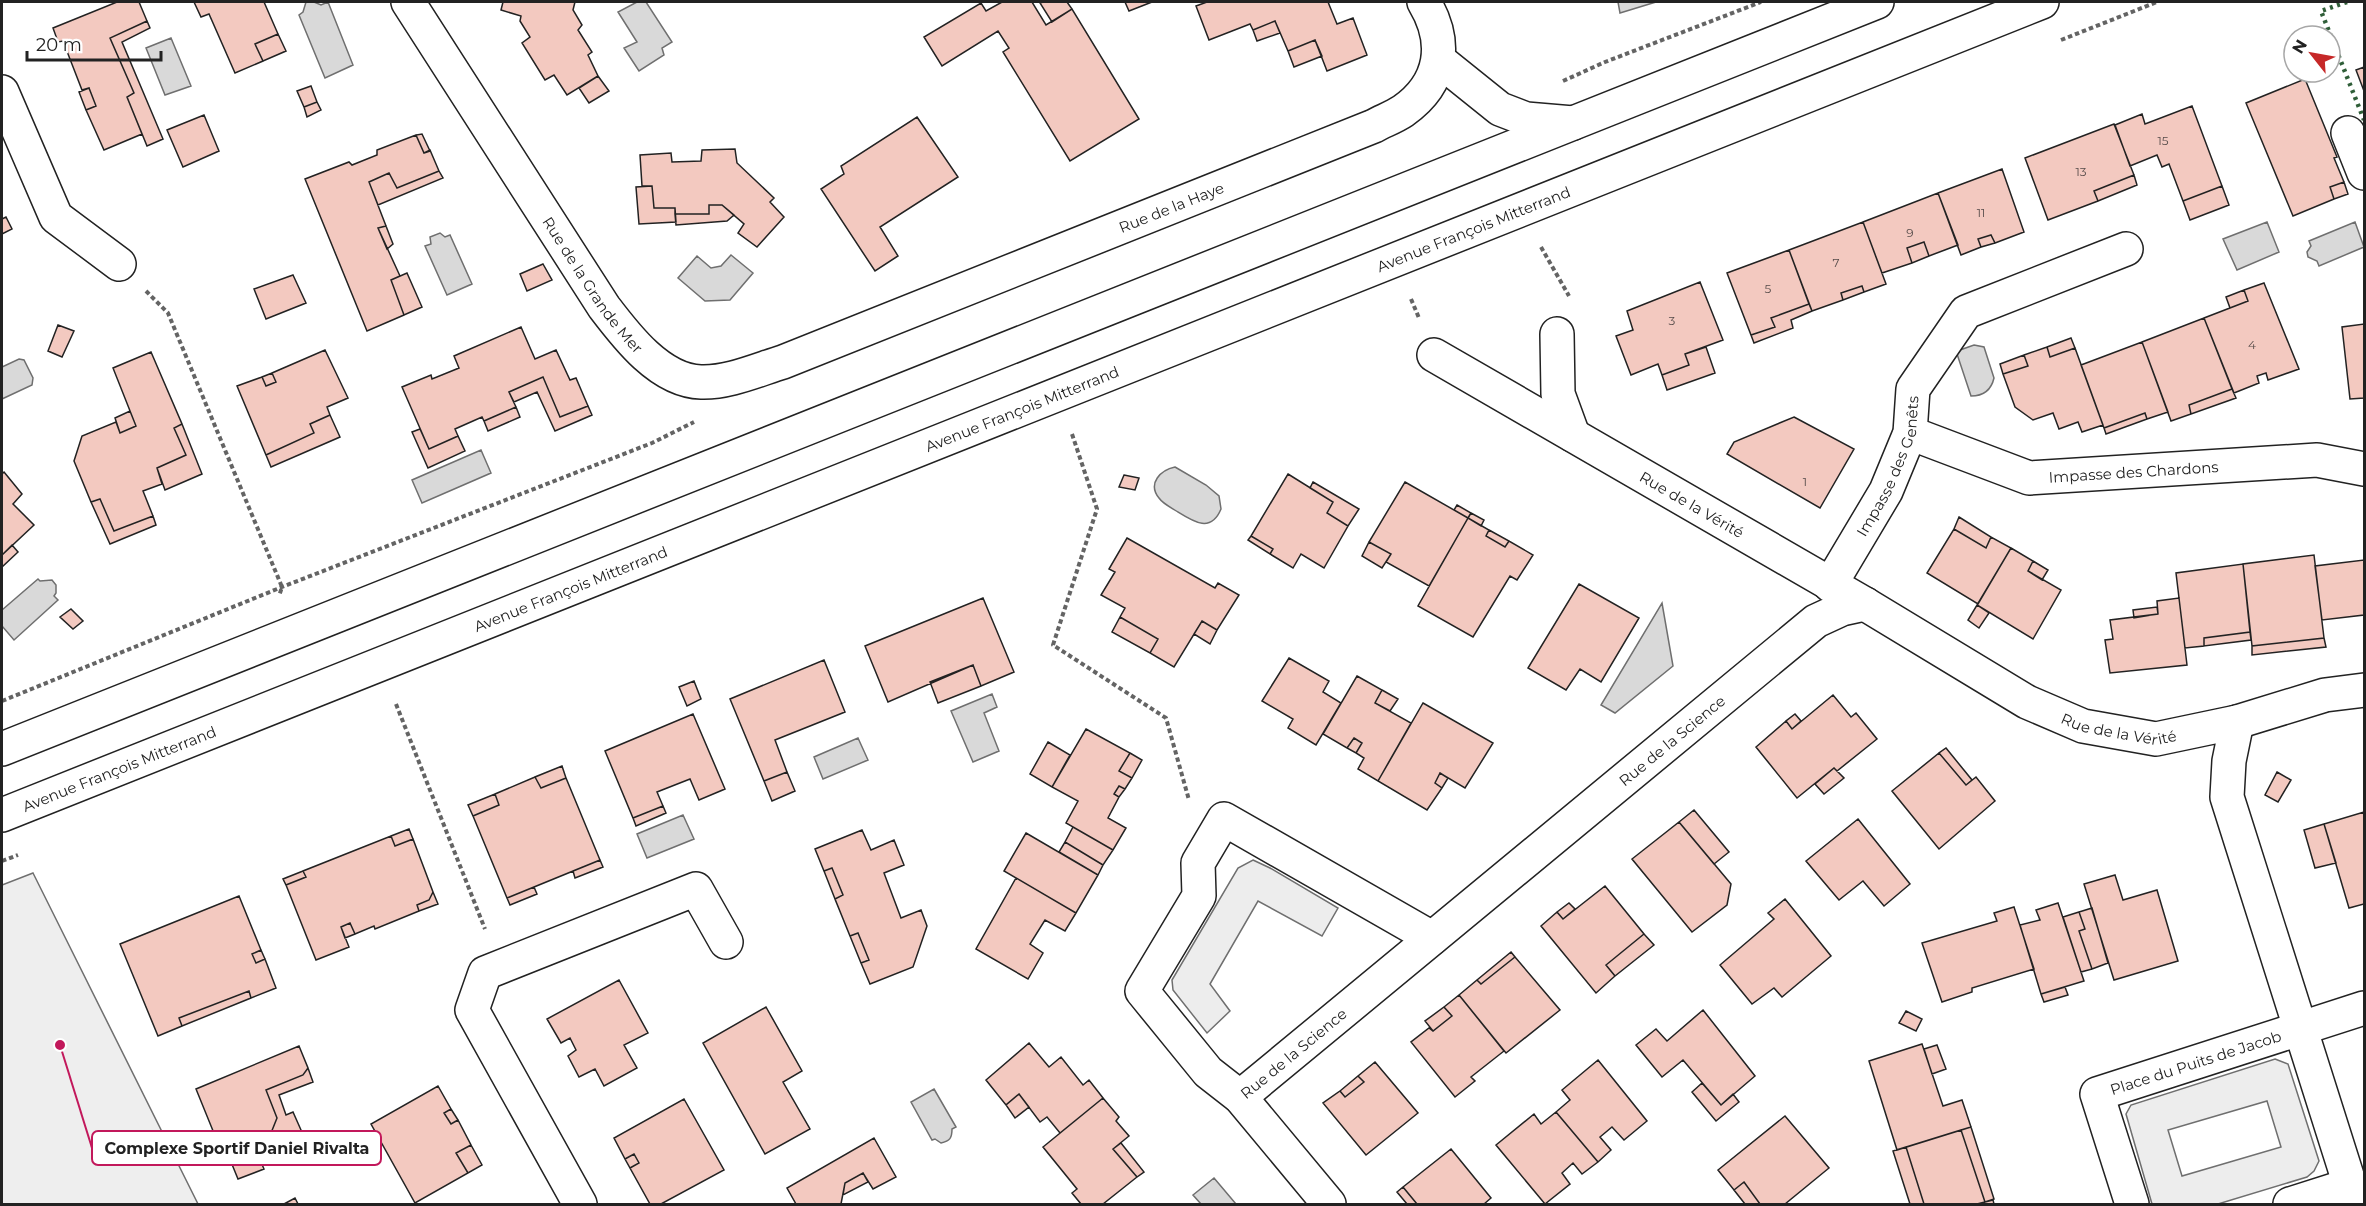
<svg xmlns="http://www.w3.org/2000/svg" width="2366" height="1206" font-family="Montserrat,sans-serif">
	<style>
		.green { fill: #eee; stroke: #6f6f6f; stroke-width: 1.5 }
		.parking { fill: #ededed; stroke: #6f6f6f; stroke-width: 1.5; fill-rule: evenodd }
		.water { fill: #d9d9d9; stroke: #6f6f6f; stroke-width: 1.5 }
		.building { fill: #f3c9c0; stroke: #222; stroke-width: 1.5 }
		.lines { fill: none; stroke-linecap: round; stroke-linejoin: round }
		.minor-casing { stroke: #222; stroke-width: 36 }
		.major-casing { stroke: #222; stroke-width: 36 }
		.path { stroke: #646464; stroke-width: 4; stroke-dasharray: 4.5 3; stroke-linecap: butt }
		.minor { stroke: #fff; stroke-width: 33 }
		.major { stroke: #fff; stroke-width: 33 }
		.hedge { stroke: #2f5e38; stroke-width: 4.5; stroke-dasharray: 3 4.5; stroke-linecap: butt }
		.labels { text-anchor: middle; dominant-baseline: central; stroke-width: 4.5; stroke-linejoin: round; paint-order: stroke }
		.number-label { font-size: 12px; fill: #564c4a }
		.street-label { font-size: 15px; fill: #222; stroke: #fff }
		.leader { fill: none; stroke: #c2185b; stroke-width: 2 }
		.callout-dot { fill: #c2185b; stroke: #fff; stroke-width: 2 }
		.callout { fill: #fff; stroke: #c2185b; stroke-width: 2 }
		.callout-label { font-size: 16px; text-anchor: middle; font-weight: bold; fill: #222 }
	</style>
	<rect width="100%" height="100%" fill="#fff"/>
	<!-- green -->
	<path class="green" d="M33,873l165,331h-196v-319z"/>
	<!-- parking -->
	<path class="parking" d="M1253,860l17,8 68,40 -16,28 -64,-35 -48,83 20,27 -23,22 -34,-43 -1,-10 66,-112z
		M2275,1059l13,5 31,97 -5,10 -7,6 -89,27h-66l-26,-90 5,-9zM2267,1101l14,46 -99,29 -14,-46z"/>
	<!-- water -->
	<path class="water" d="M306,2h8l7,3 7,-3 25,63 -28,13 -26,-63 4,-3z
		M637,2h9l26,40 -10,6 2,7 -25,16 -15,-23 13,-6 -19,-30z
		M1616,2h-1h41l-36,11 -2,-11z
		M171,38l20,48 -26,9 -19,-47z
		M2267,222l12,30 -42,18 -14,-31z
		M2355,222l9,25 -45,19 -2,-5 -9,-4 -1,-5 4,-6 -2,-5z
		M440,233l5,4 5,-2 22,49 -25,11 -22,-49 6,-2 -1,-7z
		M731,255l22,18 -23,27 -25,1 -27,-23 19,-22 14,12 10,-2z
		M1974,345l10,2 10,31c-3,13 -11,18 -23,18l-14,-42 3,-4z
		M19,359l5,1 9,18 -1,7 -30,14v-32z
		M481,450l10,23 -69,30 -10,-23z
		M1175,467l31,18 13,11 2,13c-10,24 -27,13 -43,3 -6,-4 -15,-8 -19,-14 -12,-15 2,-28 16,-31z
		M38,579l2,2 12,-1 4,5v8l-2,3 4,4 -44,40 -12,-14v-16z
		M1662,603l11,63 -58,47 -14,-8z
		M992,694l5,13 -13,6 15,38 -26,11 -22,-51z
		M858,738l10,22 -45,19 -9,-22z
		M683,815l11,24 -47,19 -10,-24z
		M934,1089l22,38 -4,2c0,9 -2,12 -11,14l-6,-4 -3,1 -21,-38z
		M1214,1178l22,26h-35l-8,-9z"/>
	<!-- building -->
	<path class="building" d="M117,2h22l8,19 -37,17 24,55 -7,4 15,37 -38,16 -18,-40 10,-4 -7,-18 -7,2 -19,-49 -5,1 -5,-14z
		M194,2h70l14,32 -23,10 8,17 -28,12 -26,-59 -8,3z
		M503,2h72l-2,8 9,15 -4,5 14,22 -4,3 10,21 -31,19 -13,-20 -9,5 -23,-37 8,-6 -10,-16 1,-5 -20,-6z
		M1002,2h30l14,23 26,-16 67,110 -69,42 -67,-109 6,-4 -11,-17 -56,35 -18,-29 57,-34 5,8z
		M1043,2h24l5,7 -20,13 -12,-19z
		M1125,2h27l-23,9z
		M1207,2h121l9,22 16,-6 14,37 -40,16 -12,-31 -27,11 -13,-30 -22,9 -3,-6 -41,16 -13,-34z
		M147,21l3,7 -28,14 41,97 -16,7 -20,-49 7,-4 -24,-55z
		M1275,21l5,12 -23,8 -4,-11z
		M278,34l8,17 -23,10 -8,-17z
		M1315,40l7,16 -28,11 -6,-16z
		M2364,67v24l-8,-21z
		M598,76l11,15 -20,12 -10,-15z
		M2305,79l32,78 -3,1 10,24 -14,5 4,12 -41,17 -47,-113z
		M311,86l6,16 -13,5 -7,-16z
		M89,88l7,18 -10,4 -7,-18z
		M317,102l4,8 -14,7 -3,-10z
		M2192,106l30,80 -39,15 -14,-37 -7,3 -5,-12 -27,11 -15,-41 27,-11 3,10z
		M204,115l15,36 -36,16 -16,-37z
		M917,117l41,60 -78,50 18,29 -23,15 -54,-82 23,-15 -3,-8z
		M2114,124l20,51 -40,16 4,10 -50,19 -23,-62z
		M422,134l8,17 -6,2 -8,-18z
		M416,135l8,18 6,-3 9,21 -42,17 -8,-15 -20,9 17,44 -8,2 22,48 -9,4 13,35 -37,16 -62,-152 44,-17 3,3 25,-10v-5z
		M735,149l2,14 37,35 -4,4 14,15 -27,30 -19,-14 6,-9 -22,-19h-13v9h-34v-6h-21l-2,-22h-10l-2,-31 31,-2 1,9 29,-1 1,-11z
		M2002,169l22,63 -29,11 -4,-8 -13,4 3,8 -20,8 -23,-62z
		M439,171l4,7 -65,27 -9,-23 20,-9 8,15z
		M2134,175l3,10 -39,16 -4,-10z
		M2344,182l4,12 -14,5 -4,-12z
		M652,186l2,22h21l1,14 -37,2 -3,-37z
		M2222,186l7,19 -39,15 -7,-19z
		M1938,193l20,52 -29,11 -5,-14 -17,6 5,15 -30,10 -19,-51z
		M709,205h13l12,10 -7,6 -51,4 -1,-11h34z
		M6,217l6,12 -10,5v-15z
		M1863,222l23,62 -22,8 -2,-6 -21,7 2,7 -31,11 -23,-61z
		M386,226l7,18 -6,5 -9,-21z
		M1991,235l4,8 -14,4 -3,-8z
		M1924,242l5,14 -17,7 -5,-15z
		M1789,250l20,54 -38,14 4,9 -24,8 -24,-62z
		M543,264l9,16 -25,11 -7,-17z
		M407,273l15,34 -18,8 -13,-35z
		M293,275l13,28 -40,16 -12,-30z
		M1700,282l23,58 -38,14 4,11 -27,10 -4,-11 -27,11 -15,-39 17,-6 -6,-19z
		M2264,283l35,86 -31,11 -2,-7 -9,3 2,7 -25,10 -30,-75 44,-17 -4,-11z
		M1862,286l2,6 -21,8 -2,-7z
		M2244,290l4,11 -18,7 -4,-11z
		M1809,304l3,7 -21,9 2,8 -39,15 -3,-8 24,-8 -4,-9z
		M2204,318l28,71 -43,16 2,9 -20,7 -29,-79z
		M2364,324v74l-14,1 -8,-72z
		M58,325l16,6 -12,26 -14,-6z
		M521,327l14,32 21,-9 14,30 6,-2 12,28 -28,11 -17,-40 -34,15 7,15 -32,14 -2,-4 -27,12 3,7 -29,13 -27,-62 29,-12 1,4 27,-11 -5,-12z
		M2071,338l4,10 -25,9 -3,-10z
		M2142,342l26,70 -21,7 -2,-6 -41,15 -23,-63z
		M1706,347l9,26 -48,17 -5,-15 27,-10 -4,-11z
		M2047,347l3,10 25,-9 28,77 -21,7 -4,-10 -19,7 -6,-16 -20,7 -18,-13 -12,-33 25,-8 -4,-11z
		M325,350l23,48 -21,9 3,8 -20,9 4,9 -48,22 -29,-69 25,-9 4,9 10,-4 -4,-9z
		M151,352l31,72 -8,4 12,27 -29,13 5,16 -19,7 10,25 -39,15 -14,-32 -9,3 -17,-41 8,-25 34,-14 4,11 16,-7 -23,-58z
		M2024,355l4,11 -25,8 -3,-10z
		M272,373l4,9 -10,4 -4,-9z
		M543,377l17,40 28,-11 4,9 -37,16 -18,-39 -23,10 -5,-10z
		M2232,389l4,9 -45,16 -2,-9z
		M516,407l4,10 -32,14 -4,-10z
		M130,411l6,15 -16,7 -5,-15z
		M2145,413l2,6 -41,15 -2,-6z
		M330,415l10,22 -69,30 -5,-12 48,-22 -4,-9z
		M1794,417l60,32 -34,59 -93,-54 7,-12z
		M182,424l20,50 -37,16 -8,-22 29,-13 -12,-27z
		M420,429l9,20 29,-13 7,15 -37,17 -16,-36z
		M4,472l18,22 -9,10 21,21 -32,30v-81z
		M1288,474l45,28 -6,11 21,13 -24,42 -23,-14 -8,14 -23,-14 3,-5 -22,-13z
		M1124,475l15,3 -4,12 -16,-3z
		M1313,482l46,27 -11,17 -21,-13 6,-11 -23,-14z
		M1405,482l63,36 -39,68 -43,-24 5,-8 -22,-12z
		M100,499l14,32 39,-15 3,9 -46,19 -19,-42z
		M1457,505l14,8 -3,5 -14,-8z
		M1471,513l13,7 -3,6 -13,-8z
		M1959,517l32,20 -5,11 -32,-19z
		M1468,518l21,12 -3,6 19,11 4,-6 24,14 -16,25 -7,-4 -37,61 -55,-31z
		M1954,529l32,19 5,-11 20,11 -33,56 -51,-31z
		M1489,530l20,11 -4,6 -19,-11z
		M1251,536l22,13 -3,5 -22,-14z
		M1127,538l88,50 3,-5 21,12 -22,35 -15,-9 -28,46 -24,-14 8,-14 -38,-22 5,-9 -24,-13 14,-23 -6,-3z
		M1369,542l22,12 -9,14 -20,-12z
		M12,545l6,7 -16,15v-12z
		M2011,548l22,13 -5,10 33,19 -28,49 -56,-34z
		M2314,555l10,83 -72,8 -9,-82z
		M2364,560v55l-42,5 -7,-54z
		M2033,561l15,9 -6,10 -14,-9z
		M2243,564l7,68 -46,6v8l-19,2 -9,-75z
		M1579,584l60,34 -38,64 -21,-13 -14,21 -38,-22z
		M983,598l31,74 -33,14 -8,-21 -85,37 -23,-56z
		M2179,598l8,67 -77,8 -5,-33 8,-1 -3,-19 48,-6 -1,-13z
		M1977,605l12,8 -10,15 -11,-8z
		M2157,607l1,7 -24,4 -1,-8z
		M71,609l12,12 -10,8 -13,-12z
		M1120,617l38,22 -8,14 -38,-21z
		M1202,621l15,9 -7,14 -16,-10z
		M2250,632l1,8 -47,6v-8z
		M2324,638l2,9 -74,8v-9z
		M1289,658l40,23 -6,11 18,11 -25,42 -28,-17 5,-9 -31,-18z
		M824,660l21,52 -70,28 12,32 -23,9 -34,-82z
		M973,665l8,21 -43,17 -8,-21z
		M1357,676l25,14 -7,13 36,20 -33,58 -20,-12 6,-11 -8,-5 6,-10 -8,-5 -7,10 -24,-14z
		M694,681l7,18 -14,7 -8,-19z
		M1382,690l16,9 -8,12 -15,-8z
		M1833,695l18,22 5,-4 21,26 -40,32 -3,-3 -37,30 -41,-51 30,-26 6,8z
		M1423,703l70,40 -28,45 -25,-15 -5,10 7,5 -15,22 -49,-29z
		M693,714l32,75 -26,11 -9,-21 -33,13 6,14 -30,12 -28,-67z
		M1795,714l6,7 -9,8 -6,-8z
		M1086,729l44,24 -11,18 13,7 -7,11 -6,-3 -5,8 5,3 -11,21 18,10 -13,22 -47,-27 12,-22 -26,-14z
		M1354,738l8,5 -6,10 -9,-5z
		M1048,742l22,13 -18,32 -22,-13z
		M1946,748l26,32 -6,5 -27,-32z
		M1130,753l12,7 -10,18 -13,-7z
		M1939,753l27,32 10,-8 19,24 -56,48 -47,-58z
		M562,766l4,12 -25,10 -6,-11z
		M1834,768l10,10 -20,16 -9,-10z
		M787,772l8,19 -23,10 -8,-20z
		M2277,772l14,8 -13,22 -13,-7z
		M1440,773l8,5 -6,10 -7,-5z
		M535,777l6,11 25,-10 34,82 -93,38 -34,-82 26,-11 -4,-11z
		M1119,786l6,3 -6,8 -5,-3z
		M495,794l4,11 -26,11 -5,-11z
		M663,806l3,7 -30,13 -3,-8z
		M1694,810l35,42 -15,12 -35,-42z
		M2364,812v92l-15,4 -25,-84z
		M1858,819l52,65 -26,22 -21,-25 -24,19 -33,-39z
		M1679,822l52,62 -4,21 -35,27 -60,-73z
		M2324,824l12,39 -21,5 -11,-38z
		M1073,827l40,23 -10,15 -38,-23z
		M409,829l4,10 -18,7 -4,-10z
		M862,830l9,20 23,-10 10,25 -20,8 17,45 20,-8 6,16 -14,41 -43,17 -9,-21 8,-3 -11,-27 -8,3 -15,-37 8,-4 -11,-27 -8,3 -9,-22z
		M1026,833l72,42 -22,38 -72,-42z
		M391,836l4,10 18,-7 20,53 -4,8 -12,5 2,6 -44,18 -1,-3 -19,8 -5,-11 -9,4 8,20 -33,13 -30,-75 20,-8 -3,-6z
		M1065,842l38,23 -5,10 -39,-23z
		M600,860l3,7 -28,11 -2,-7z
		M832,868l11,27 -8,4 -11,-28z
		M303,871l3,6 -20,8 -3,-6z
		M2115,875l8,25 34,-10 21,71 -64,19 -30,-96z
		M1016,878l60,35 -11,18 -20,-11 -15,24 13,9 -15,26 -52,-30z
		M1605,886l39,48 -38,31 9,11 -19,17 -55,-67 16,-14 6,7z
		M534,887l3,7 -27,11 -3,-7z
		M433,892l5,12 -19,7 -2,-6 12,-5z
		M239,896l22,54 -9,4 4,9 9,-4 11,29 -25,10 -2,-7 -70,27 3,8 -24,10 -38,-92z
		M1785,899l46,57 -49,41 -8,-9 -22,16 -32,-39 54,-46 -6,-6z
		M1569,903l6,6 -12,10 -6,-7z
		M2058,903l26,78 -43,13 -21,-69 20,-5 -4,-10z
		M2014,907l20,62 -62,19v4l-30,10 -20,-59 75,-22 -3,-8z
		M2092,908l16,55 -16,6 -13,-38 6,-2 -6,-17z
		M2079,912l6,17 -6,2 13,38 -11,3 -18,-55z
		M350,923l5,11 -10,4 -4,-11z
		M858,933l11,27 -8,3 -11,-27z
		M1644,934l10,11 -39,31 -9,-11z
		M261,950l4,9 -9,4 -4,-9z
		M1511,952l4,5 -34,27 -4,-4z
		M1515,957l45,53 -54,43 -47,-58 18,-15 4,4z
		M619,980l29,53 -24,12 13,23 -33,18 -9,-17 -16,8 -11,-21 8,-6 -6,-12 -9,5 -14,-24z
		M2065,987l3,8 -24,7 -3,-8z
		M249,991l2,7 -69,28 -3,-8z
		M1459,995l45,56 -33,26 4,4 -20,16 -44,-55 18,-14 4,3 19,-15 -8,-9z
		M766,1007l36,64 -19,11 27,47 -45,25 -62,-111z
		M1444,1007l8,9 -19,15 -8,-10z
		M1703,1010l52,66 -34,29 -38,-45 -21,17 -26,-32 20,-16 11,12z
		M1906,1011l16,8 -6,12 -17,-8z
		M1029,1043l20,24 12,-10 22,28 6,-5 14,18 -43,35 -13,-16 -7,5 -21,-28 -13,11 -20,-25z
		M1922,1044l21,62 19,-6 9,27 -74,23 -28,-89z
		M1937,1045l9,24 -14,5 -8,-25z
		M299,1046l9,22 -5,7 -37,15 11,28 -6,15 -19,8 12,28 -26,10 -11,-27 -5,1 -26,-64z
		M1598,1060l49,61 -23,19 -12,-13 -12,10 11,13 -13,12 -42,-50 14,-12 -8,-10z
		M1375,1062l43,51 -52,42 -43,-52 17,-12 5,6 19,-15 -6,-6z
		M308,1068l5,14 -34,13 7,20 7,-3 12,27 -27,12 -7,-18 6,-15 -11,-28 37,-15z
		M1358,1076l6,6 -19,15 -5,-6z
		M1702,1083l19,22 12,-11 6,8 -23,19 -24,-29z
		M438,1086l13,23 -7,4 7,11 7,-4 13,25 -15,8 12,20 -53,30 -44,-79z
		M1019,1094l10,13 -14,11 -9,-13z
		M1103,1098l16,19 -3,4 13,15 -16,13 24,28 -34,27h-22l-9,-11 5,-4 -34,-42z
		M684,1099l40,71 -63,34h-11l-20,-36 9,-5 -5,-9 -9,5 -11,-21z
		M451,1109l7,11 -7,4 -7,-11z
		M1556,1112l42,50 -16,12 -9,-11 -11,10 8,11 -25,20 -49,-59 38,-31 7,10z
		M1785,1116l44,52 -44,36h-25l-16,-22 -10,8 -16,-20z
		M1971,1127l23,72 -9,3 -24,-72z
		M1961,1130l24,72 -8,2h-53l-18,-57z
		M874,1138l22,39 -23,12 -10,-16 -18,10 -4,21h-45l-9,-16z
		M1121,1143l23,29 -7,5 -24,-28z
		M471,1145l11,20 -14,8 -12,-20z
		M1906,1147l18,57h-14l-17,-53z
		M1451,1149l40,49 -7,6h-67l-14,-17z
		M634,1154l5,9 -9,5 -5,-9z
		M863,1173l5,9 -25,13 2,-12z
		M1744,1182l16,22h-15l-11,-14z
		M1403,1187l14,17h-10l-10,-12z
		M295,1198l3,6h-14z
		M1993,1200l1,4h-17z"/>
	<g class="lines">
		<defs>
			<g id="minor">
				<path id="s1" d="M408,2l196,305c22,29 56,74 97,75 27,1 56,-12 82,-20l591,-236c9,-5 20,-9 29,-15 40,-28 45,-69 21,-109"/>
				<path d="M1439,60l61,49 26,10 47,4"/>
				<path d="M2,92l54,125 63,47"/>
				<path d="M2348,133l16,40"/>
				<path d="M1557,334l1,60 15,41"/>
				<path id="s2" d="M1434,355l431,249 162,98 56,24 73,13 81,-17 -8,39 -2,36 129,407"/>
				<path id="s3" d="M1910,433l119,45 288,-18 47,9"/>
				<path id="s4" d="M1830,585l56,-94 24,-58 3,-44 53,-77 160,-63"/>
				<path d="M2237,722l88,-27 39,-5"/>
				<path id="s5" d="M1240,1097l576,-476 26,-12 23,-5"/>
				<path d="M580,1204l-108,-194 13,-37 211,-84 30,53"/>
				<path d="M1329,1204l-89,-107 -32,-25 -66,-81 57,-95 -1,-33 26,-44 208,119"/>
				<path id="s6" d="M2132,1204l-35,-110 267,-86"/>
				<path d="M2290,1204l60,-19"/>
			</g>
			<g id="major">
				<path d="M2,749l1875,-747"/>
				<path id="s7" d="M2,815l2040,-813"/>
			</g>
		</defs>
		<!-- minor casing -->
		<use href="#minor" class="minor-casing"/>
		<!-- major casing -->
		<use href="#major" class="major-casing"/>
		<!-- path -->
		<path class="path" d="M2061,40l96,-38
			M1563,81l42,-19 156,-60
			M1541,247l28,49
			M146,291l22,22 114,274 -3,9
			M1411,299l8,19
			M1072,434l25,75 -44,136 113,73 23,82
			M2,701l280,-114 370,-144 42,-21
			M396,704l89,225
			M2,861l16,-6"/>
		<!-- minor -->
		<use href="#minor" class="minor"/>
		<!-- major -->
		<use href="#major" class="major"/>
		<!-- hedge -->
		<path class="hedge" d="M2347,2l-26,9 43,109"/>
	</g>
	<g class="labels">
		<!-- number labels -->
		<g class="number-label">
			<text x="2163" y="140">15</text>
			<text x="2081" y="171">13</text>
			<text x="1981" y="212">11</text>
			<text x="1910" y="232">9</text>
			<text x="1836" y="262">7</text>
			<text x="1768" y="288">5</text>
			<text x="1672" y="320">3</text>
			<text x="2252" y="344">4</text>
			<text x="1805" y="481">1</text>
		</g>
		<!-- street labels -->
		<g class="street-label">
			<text stroke="none"><textPath href="#s1" startOffset="992">Rue de la Haye</textPath></text>
			<text stroke="none"><textPath href="#s7" startOffset="1584">Avenue François Mitterrand</textPath></text>
			<text stroke="none"><textPath href="#s1" startOffset="338">Rue de la Grande Mer</textPath></text>
			<text stroke="none"><textPath href="#s7" startOffset="1098">Avenue François Mitterrand</textPath></text>
			<text stroke="none"><textPath href="#s4" startOffset="134">Impasse des Genêts</textPath></text>
			<text stroke="none"><textPath href="#s3" startOffset="232">Impasse des Chardons</textPath></text>
			<text stroke="none"><textPath href="#s2" startOffset="298">Rue de la Vérité</textPath></text>
			<text stroke="none"><textPath href="#s7" startOffset="612">Avenue François Mitterrand</textPath></text>
			<text stroke="none"><textPath href="#s2" startOffset="784">Rue de la Vérité</textPath></text>
			<text stroke="none"><textPath href="#s5" startOffset="560">Rue de la Science</textPath></text>
			<text stroke="none"><textPath href="#s7" startOffset="126">Avenue François Mitterrand</textPath></text>
			<text stroke="none"><textPath href="#s5" startOffset="69">Rue de la Science</textPath></text>
			<text stroke="none"><textPath href="#s6" startOffset="219">Place du Puits de Jacob</textPath></text>
		</g>
	</g>
	<!-- callouts -->
	<path class="leader" d="M60 1045L92 1148"/>
	<circle class="callout-dot" cx="60" cy="1045" r="6"/>
	<rect class="callout" x="92" y="1131" width="289" height="34" rx="6"/>
	<g class="callout-label">
		<text x="237" y="1154">Complexe Sportif Daniel Rivalta</text>
	</g>
	<!-- border -->
	<rect width="2366" height="1206" fill="none" stroke="#222222" stroke-width="6"/>
	<!-- north arrow -->
	<g transform="translate(2312 54) rotate(301)"><circle r="28" fill="#ffffff" stroke="#a7a7a7" stroke-width="1.5"/>
	<path d="M0-4.5L10 22L0 15L-10 22Z" fill="#c62828"/>
	<text y="-9" font-size="16" font-weight="bold" text-anchor="middle" fill="#222222">N</text>
	</g>
	<!-- scale -->
	<path d="M27 51v9h134v-9" fill="none" stroke="#222222" stroke-width="3"/>
	<text x="36" y="51" font-size="18" fill="#222222" stroke="#ffffff" stroke-width="4.5" paint-order="stroke">20 m</text>
</svg>
